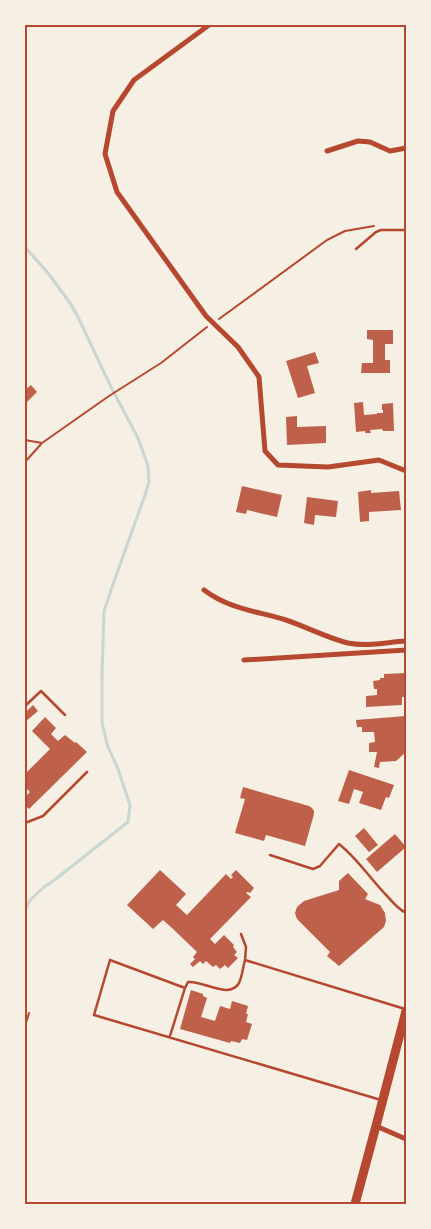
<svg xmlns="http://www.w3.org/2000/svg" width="431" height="1229" font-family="Arial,sans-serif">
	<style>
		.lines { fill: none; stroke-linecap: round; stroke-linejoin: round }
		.stream { stroke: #c9d6d2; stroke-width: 3 }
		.building { fill: #bf614a }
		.path { stroke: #b5482f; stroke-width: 2 }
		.service { stroke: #b5482f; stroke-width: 2.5 }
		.minor { stroke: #b5482f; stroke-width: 5 }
		.primary { stroke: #b5482f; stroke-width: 9 }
		.neatline { fill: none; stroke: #b5482f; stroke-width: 2 }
	</style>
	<rect width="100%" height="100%" fill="#f6efe4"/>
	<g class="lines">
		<!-- stream -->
		<path class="stream" d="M25,247l23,26 22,30 8,14 33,70 27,51 10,28 1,16 -4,13 -28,78 -13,38 -2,64v48l6,24 10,22 12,36 -2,17 -71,56 -14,10 -13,12 -5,10"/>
	</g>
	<!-- building -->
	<path class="building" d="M367,330h26v14h-8v16h5v13h-29l1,-10h11v-23l-6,-1z
		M315,352l4,11 -12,3 8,27 -17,5 -12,-37z
		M31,385l6,7 -12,12v-14z
		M363,402l1,13 13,-1v-1h6v-3h-1v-6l11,-1 1,28h-11l-1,-2 -12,1 1,3h-6v-2l-9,1 -2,-29z
		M297,416v11l29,-1v17l-39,2 -1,-28z
		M242,486l40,9 -5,22 -30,-7 -1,4 -10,-2z
		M371,490v3l28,-2 2,19 -32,2v9l-9,1 -2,-30z
		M307,497l31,4 -2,16 -21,-2 -1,10 -10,-2z
		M406,673v24h-4v8l-36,2v-11l11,-1v-6h-3l-1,-8 7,-1v-2h4v-4z
		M33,705l5,6 -13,11v-9z
		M406,716v36l-10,9 -16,1 -1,6 -5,-1 3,-15h-8v-9l6,-1 -1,-10h-12v-5h-5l-1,-7z
		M45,717l11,11 -5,6 7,7 7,-6 10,8 1,-1 11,10 -58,57 -4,-4v-8l5,-5 -5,-5v-13l25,-25 -18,-18z
		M349,770l45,15 -5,13 -3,-1 -5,13 -22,-7 4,-11 -9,-3 -5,15 -11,-3z
		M243,787l66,19 3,2 2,3v3l-9,32 -39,-11 -2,6 -29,-8 10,-34 -5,-1z
		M364,828l14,17 -9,7 -14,-16z
		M395,834l11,13 -29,25 -11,-13z
		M160,870l26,24 -10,11 11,10 39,-41 5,5 2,-2 -2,-2 5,-5 18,18 -4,5 -2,-1 -2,1 5,4 -41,42 5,5 9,-9 10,10 -1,2 4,5 -3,3 4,3 -10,10 -3,-3 -5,4 -4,-4 -3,2 -7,-6 -3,3 -3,-3 -7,6 -3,-3 5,-5 -2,-2 4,-5 -25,-24 -9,-8 -10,9 -26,-24z
		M348,873l20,21 -3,5 15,6 5,8 1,8 -2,6 -45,39 -12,-10 3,-4 -33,-33 -2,-6 2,-6 7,-6 35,-11v-9z
		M191,990l12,4v2l4,2 -6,19 14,4 5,-15 10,3 2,-8 16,5 -2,8h2l-2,8 6,2 -5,16 -5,-1 -2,4 -9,-2 -1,2 -50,-14z"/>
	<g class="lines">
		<!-- path -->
		<path class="path" d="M219,319l108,-79 18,-9 29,-5
			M25,440l17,3
			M25,462l17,-19 67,-47 52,-33 46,-36
			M25,1026l4,-13"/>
		<!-- service -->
		<path class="service" d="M356,249l20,-17 5,-2h25
			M25,706l16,-15 24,24
			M25,823l18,-7 44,-44
			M270,855l43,14 7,-3 19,-22c19,15 32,36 49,53 6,7 10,12 18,16
			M241,934l5,13 -1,13 160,49
			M185,988l-75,-28 -16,55 287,85
			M170,1036l15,-48 3,-6c15,-2 41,18 51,1 3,-6 4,-16 6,-23"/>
		<!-- minor -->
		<path class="minor" d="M209,25l-75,55 -21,31 -8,43 12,38 89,124 32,31 21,30 6,74 13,14 50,2 51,-7 27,11
			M327,151l31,-10 12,1 20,9 16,-3
			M204,590c25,19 53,21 82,30 21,7 41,18 62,23 19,4 39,-1 58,-2
			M244,660l162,-10
			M376,1126l30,13"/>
		<!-- primary -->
		<path class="primary" d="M355,1204l21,-78 30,-115"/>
	</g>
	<!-- border -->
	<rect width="431" height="1229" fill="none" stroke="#f6efe4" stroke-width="52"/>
	<rect x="26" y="26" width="379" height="1177" class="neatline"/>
</svg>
